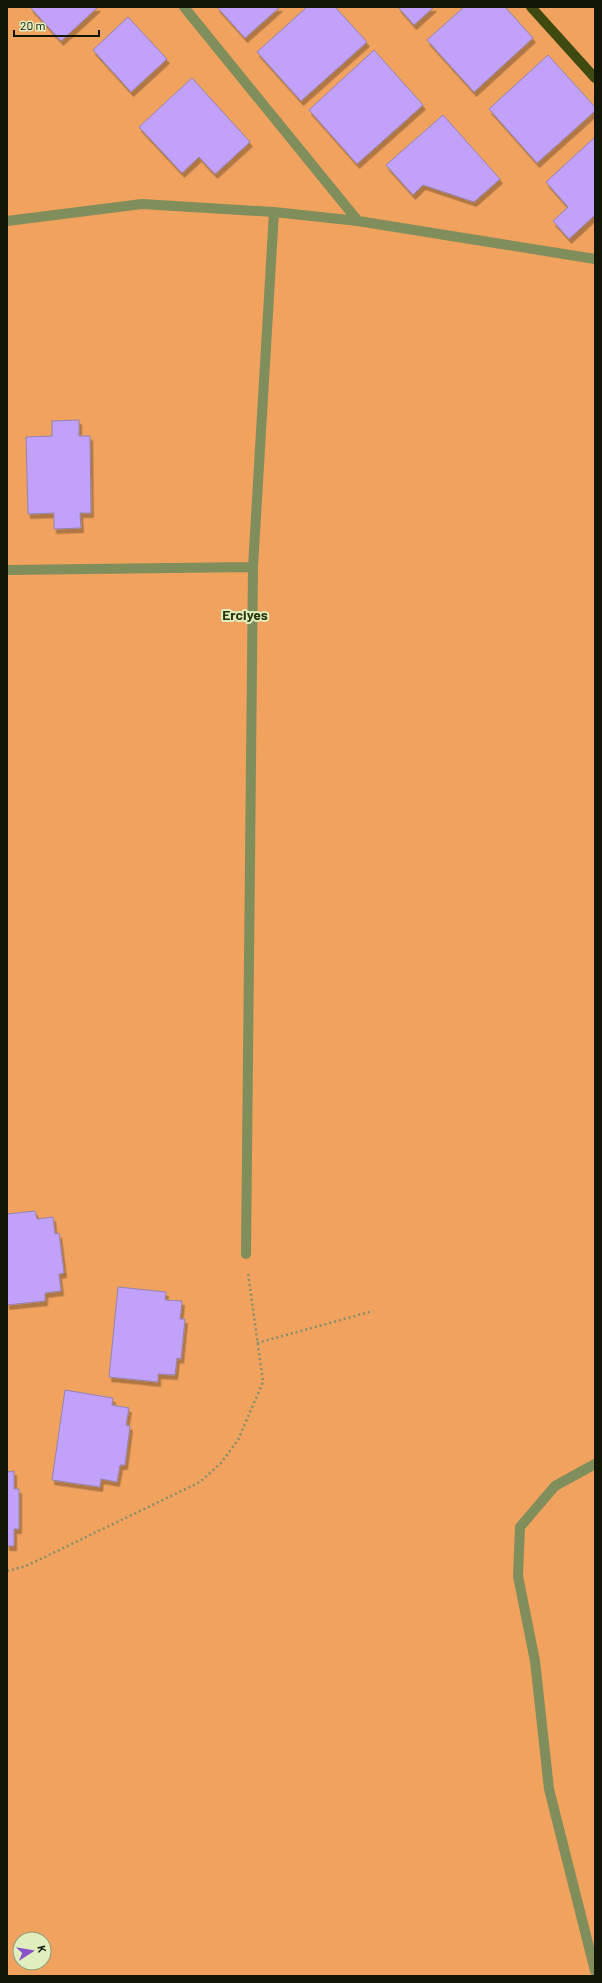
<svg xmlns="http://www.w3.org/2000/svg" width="602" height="1983" font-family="Barlow,sans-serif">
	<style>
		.green { fill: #f0a25e; fill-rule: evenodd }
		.building { fill: #c2a1fa; stroke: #9384ae; filter: url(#shadow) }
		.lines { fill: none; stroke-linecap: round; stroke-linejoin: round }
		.path { stroke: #858f6c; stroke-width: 2.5; stroke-dasharray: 2 3; stroke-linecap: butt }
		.minor { stroke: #808e5b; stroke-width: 10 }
		.major { stroke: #3e4a0f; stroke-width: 10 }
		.labels { text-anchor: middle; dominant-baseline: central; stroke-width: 4; stroke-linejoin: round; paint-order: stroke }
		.district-label { font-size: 14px; font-weight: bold; fill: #2c350c; stroke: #e0eebf }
	</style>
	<defs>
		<filter id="shadow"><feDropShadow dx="2.5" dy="4.5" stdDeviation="0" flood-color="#0004"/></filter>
	</defs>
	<rect width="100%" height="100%" fill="#d3e1b2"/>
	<!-- green -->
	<path class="green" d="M7,7h588v1969h-588zM20,1939h24v24h-24z"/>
	<!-- building -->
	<path class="building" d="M30,7h68l-37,34z
		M217,7h63l-35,31z
		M307,7h28l32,35 -66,59 -44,-49z
		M398,7h36l-20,18z
		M464,7h41l28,31 -59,54 -47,-52z
		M128,17l39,42 -36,33 -38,-42z
		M374,50l49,55 -66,59 -48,-54z
		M548,55l47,52v4l-58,52 -48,-54z
		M192,78l58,64 -35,32 -16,-17 -17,16 -43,-46z
		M443,115l57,64 -26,23 -51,-17 -10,10 -27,-30z
		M595,137v78l-26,24 -16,-18 15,-14 -22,-25z
		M79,420v16h11l1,77h-11l1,15 -27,1v-16l-26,1 -2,-77 26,-1v-15z
		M35,1211l2,8 16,-2 2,17 4,-1 5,40 -5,1 2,17 -16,2v8l-38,4v-91z
		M118,1287l48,5 -1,8 17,1 -2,18h5l-4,40 -4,-1 -2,17 -17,-1v8l-49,-5z
		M65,1390l48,8 -1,7 17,3 -3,17 4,1 -5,39h-5l-3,17 -16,-3 -1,8 -48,-7z
		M14,1471v18h5v40h-5v17h-7v-74z"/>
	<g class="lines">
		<!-- path -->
		<path class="path" d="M257,1343l116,-32
			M7,1571l19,-5 174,-84 21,-19 17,-23 25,-58 -15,-109"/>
		<!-- minor -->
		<path class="minor" d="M184,7l174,214 237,38
			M7,221l135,-17 132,8 84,9
			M253,567l21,-355
			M7,570l246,-3 -7,687
			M595,1464l-40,22 -35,41 -2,49 17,85 14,128 46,182"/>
		<!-- major -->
		<path class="major" d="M531,7l64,71"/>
	</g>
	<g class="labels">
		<!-- district labels -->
		<g class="district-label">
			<text x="245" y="614">Erciyes</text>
		</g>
	</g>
	<!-- border -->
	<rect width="602" height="1983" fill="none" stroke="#121606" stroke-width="16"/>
	<!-- north arrow -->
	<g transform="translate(32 1951) rotate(78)"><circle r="19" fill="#e0eebf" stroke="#8e9875"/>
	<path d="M0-3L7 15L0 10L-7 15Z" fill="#8752ca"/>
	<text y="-6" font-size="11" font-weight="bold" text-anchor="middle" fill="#121606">K</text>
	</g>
	<!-- scale -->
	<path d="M14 30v6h85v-6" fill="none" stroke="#121606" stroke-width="2"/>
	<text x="20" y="30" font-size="12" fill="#121606" stroke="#e0eebf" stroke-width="3" paint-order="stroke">20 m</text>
</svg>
